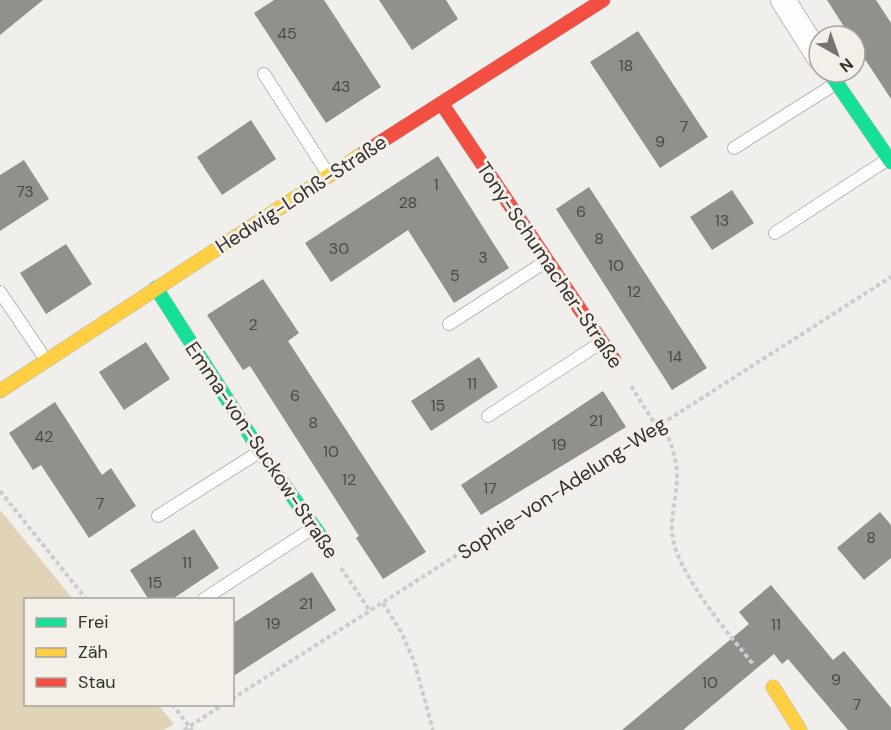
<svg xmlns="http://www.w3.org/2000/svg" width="891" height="730" font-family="'DM Sans',sans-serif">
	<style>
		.green { fill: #e1d3b7 }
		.building { fill: #91908d }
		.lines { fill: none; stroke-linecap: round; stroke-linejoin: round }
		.lane-casing { stroke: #bbbab7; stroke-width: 14 }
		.street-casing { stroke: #bbbab7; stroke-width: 26 }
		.fast-casing { stroke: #bbbab7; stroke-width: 15 }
		.slow-casing { stroke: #bbbab7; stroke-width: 15 }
		.jam-casing { stroke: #bbbab7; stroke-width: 15 }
		.path { stroke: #cdcdcc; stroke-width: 4; stroke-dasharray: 4.5 3; stroke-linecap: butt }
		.lane { stroke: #fdfdfc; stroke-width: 12 }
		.street { stroke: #fdfdfc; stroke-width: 24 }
		.fast { stroke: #16e098; stroke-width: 14 }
		.slow { stroke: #ffcf43; stroke-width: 14 }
		.jam { stroke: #f24e42; stroke-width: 14 }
		.labels { text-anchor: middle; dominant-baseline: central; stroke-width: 6; stroke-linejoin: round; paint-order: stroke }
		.number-label { font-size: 16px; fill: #4a4946 }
		.street-label { font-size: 20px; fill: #32312e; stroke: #f4f0e9 }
	</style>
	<rect width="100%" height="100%" fill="#f1efec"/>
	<!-- green -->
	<path class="green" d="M0,510l73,89 -47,1v104l132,1 16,19 -10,6h-164z"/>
	<!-- building -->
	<path class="building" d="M0,0h43l-43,35z
		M274,0h50l57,87 -55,36 -72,-110z
		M379,0h67l12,19 -46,31z
		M827,0h49l15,23v76l-36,-55v-8h-5z
		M638,31l70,106 -48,31 -70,-106z
		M251,120l25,39 -54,36 -25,-38z
		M438,156l71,112 -55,35 -46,-73 -77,52 -26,-39z
		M24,160l25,39 -49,32v-56z
		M589,187l118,181 -35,22 -116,-181z
		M732,190l22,33 -42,27 -22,-33z
		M66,244l26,40 -46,30 -26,-41z
		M263,279l36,54 -11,8 138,211 -43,27 -27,-41 3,-2 -109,-170 -7,4 -36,-55z
		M146,342l24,37 -46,31 -25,-38z
		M479,357l19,30 -67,44 -20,-30z
		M603,391l23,36 -145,88 -20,-30z
		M55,402l47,73 9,-7 25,38 -47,32 -48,-73 -8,5 -24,-37z
		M880,512l11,13v33l-27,22 -27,-32z
		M194,529l25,39 -48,32h-22l-19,-30z
		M312,572l24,38 -104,67v-53z
		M771,585l62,75 11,-9 47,57v22h-43l-60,-71 -6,5 -8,-10 -91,76h-61l127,-106 -10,-12z"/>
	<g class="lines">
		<defs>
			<path id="lane" d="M264,74l64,100
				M734,148l101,-64
				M775,233l113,-74
				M0,292l46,68
				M449,324l96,-62
				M488,416l114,-74
				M158,516l101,-64
				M204,599l109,-71"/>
			<path id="street" d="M783,0l36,57"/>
			<path id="fast" d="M829,72l62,90
				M156,288l104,163 65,91"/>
			<path id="slow" d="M0,391l365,-239
				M773,687l27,43"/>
			<path id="jam" d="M442,104l172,256
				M365,152l238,-152"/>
		</defs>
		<!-- lane casing -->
		<use href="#lane" class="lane-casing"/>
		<!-- street casing -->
		<use href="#street" class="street-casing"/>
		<!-- fast casing -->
		<use href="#fast" class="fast-casing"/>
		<!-- slow casing -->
		<use href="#slow" class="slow-casing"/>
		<!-- jam casing -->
		<use href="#jam" class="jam-casing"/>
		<!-- path -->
		<path class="path" d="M631,386l26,41
			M663,423c7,18 15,38 14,58 -1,17 -6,34 -5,51 2,38 58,104 82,133
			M0,491l87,109
			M341,568l29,43
			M383,603l18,29 13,29 19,69
			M232,699l659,-422
			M172,704l20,26
			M184,730l40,-26"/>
		<!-- lane -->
		<use href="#lane" class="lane"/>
		<!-- street -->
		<use href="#street" class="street"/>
		<!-- fast -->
		<use href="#fast" class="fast"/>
		<!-- slow -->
		<use href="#slow" class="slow"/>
		<!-- jam -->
		<use href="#jam" class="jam"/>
	</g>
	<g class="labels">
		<!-- number labels -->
		<g class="number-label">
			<text x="287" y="33">45</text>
			<text x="626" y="65">18</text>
			<text x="341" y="86">43</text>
			<text x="684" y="126">7</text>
			<text x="660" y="141">9</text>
			<text x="436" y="184">1</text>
			<text x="25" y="191">73</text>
			<text x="408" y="202">28</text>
			<text x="581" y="211">6</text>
			<text x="722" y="220">13</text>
			<text x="599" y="238">8</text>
			<text x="339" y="248">30</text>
			<text x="483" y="257">3</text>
			<text x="616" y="265">10</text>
			<text x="455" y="275">5</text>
			<text x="634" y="291">12</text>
			<text x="253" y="324">2</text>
			<text x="675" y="356">14</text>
			<text x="472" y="383">11</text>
			<text x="295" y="395">6</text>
			<text x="438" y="405">15</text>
			<text x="596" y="420">21</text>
			<text x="313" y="422">8</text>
			<text x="44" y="436">42</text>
			<text x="559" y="444">19</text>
			<text x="331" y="451">10</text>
			<text x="349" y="479">12</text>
			<text x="490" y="488">17</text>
			<text x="100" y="503">7</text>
			<text x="871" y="537">8</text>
			<text x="187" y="562">11</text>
			<text x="155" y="582">15</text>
			<text x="306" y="603">21</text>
			<text x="273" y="623">19</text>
			<text x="776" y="624">11</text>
			<text x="836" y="679">9</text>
			<text x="710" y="682">10</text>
			<text x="857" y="704">7</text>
		</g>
		<!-- street labels -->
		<g class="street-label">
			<text transform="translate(301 194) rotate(-33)">Hedwig-Lohß-Straße</text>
			<text transform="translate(550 265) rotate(56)">Tony-Schumacher-Straße</text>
			<text transform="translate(262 450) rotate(56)">Emma-von-Suckow-Straße</text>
			<text transform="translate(562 488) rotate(-33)">Sophie-von-Adelung-Weg</text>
		</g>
	</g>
	<!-- legend -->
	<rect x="24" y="598" width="210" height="108" fill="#f4f0e9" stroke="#a6a49e" stroke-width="1.5"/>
	<rect x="36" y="618" width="30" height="9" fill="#16e098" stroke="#a6a49e" stroke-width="1.5"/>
	<text x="78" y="628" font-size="18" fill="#32312e">Frei</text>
	<rect x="36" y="648" width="30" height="9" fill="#ffcf43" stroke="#a6a49e" stroke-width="1.5"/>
	<text x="78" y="658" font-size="18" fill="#32312e">Zäh</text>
	<rect x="36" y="678" width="30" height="9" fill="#f24e42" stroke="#a6a49e" stroke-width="1.5"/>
	<text x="78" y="688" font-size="18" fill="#32312e">Stau</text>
	<!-- north arrow -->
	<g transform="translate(837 54) rotate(140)"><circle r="28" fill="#f4f0e9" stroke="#a6a49e" stroke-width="1.5"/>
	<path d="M0-4.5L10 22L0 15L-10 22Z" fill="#757470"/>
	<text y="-9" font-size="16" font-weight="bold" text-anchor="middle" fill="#32312e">N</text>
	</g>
</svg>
